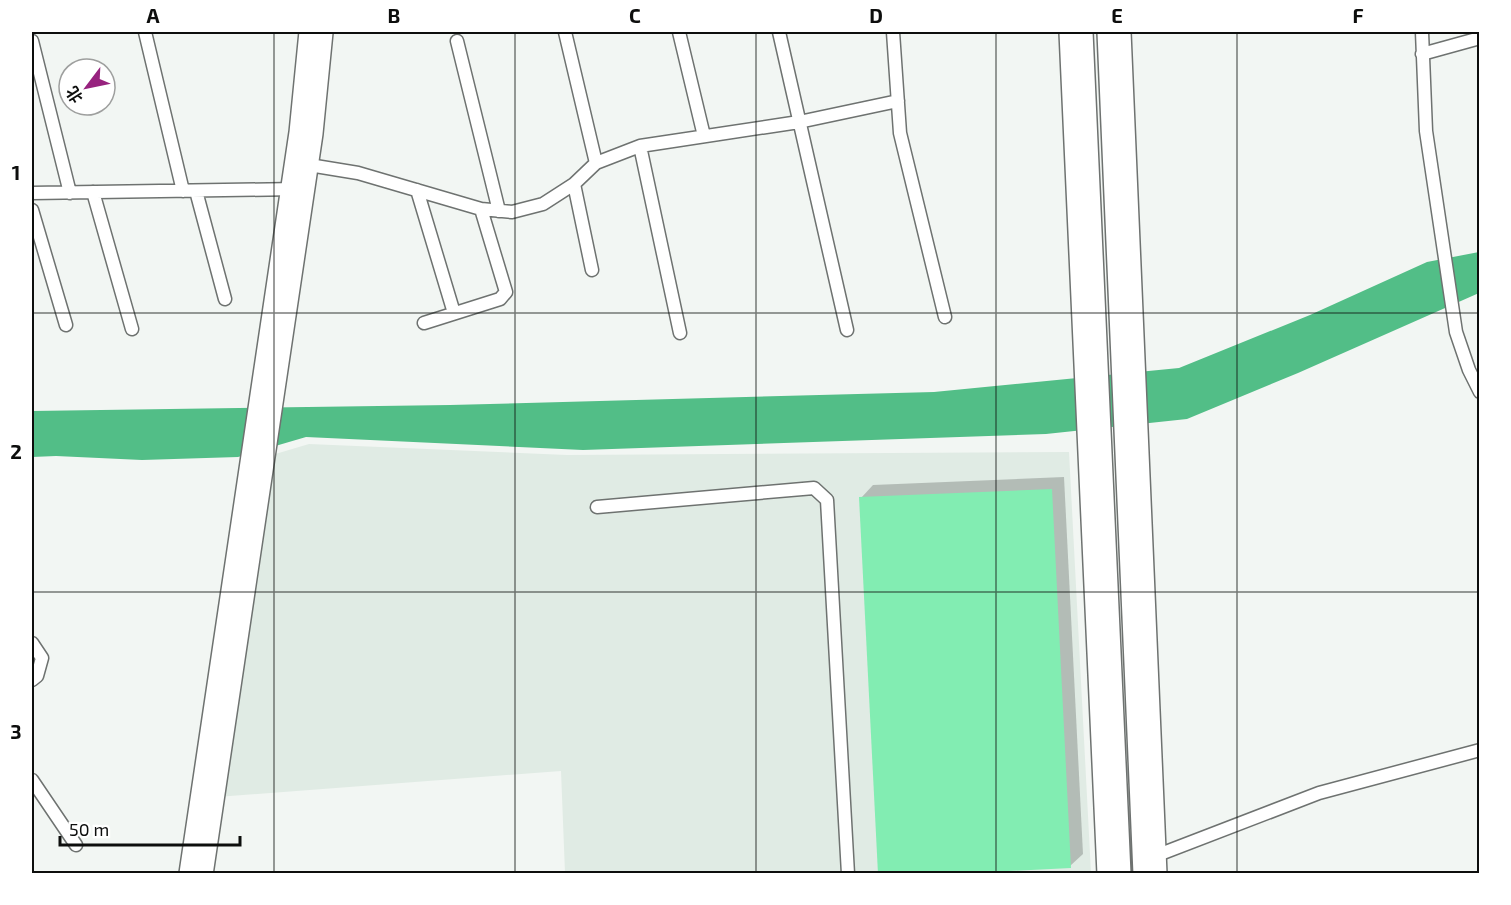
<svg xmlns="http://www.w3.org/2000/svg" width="1511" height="905" font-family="'Exo 2','Noto Sans SC',sans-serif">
<rect width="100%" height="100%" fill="#f2f6f3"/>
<path fill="#e0ebe4" d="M309,444L567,455L1069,452L1091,873H565L561,771L217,797L272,455Z"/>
<path fill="#52be87" d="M1479,252V293L1298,373L1187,419L1046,434L583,450L306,437L238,457L142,460L56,456L32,457V411L450,405L934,392L1179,368L1310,315L1427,262Z"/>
<path fill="#0003" d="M1064,477L1083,854L1070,866L861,498L873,485Z"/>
<path fill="#82edb2" d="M1052,489L1071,868L949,874H878L859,497Z"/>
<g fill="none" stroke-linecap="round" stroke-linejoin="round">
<defs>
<path id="lane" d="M145,32L183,191
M565,32L596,163
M679,32L704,136
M779,32L847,330
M893,32L900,133L945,317
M1422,32L1426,131L1456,332L1469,370L1480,392
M32,41L70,193
M457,41L499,211
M1422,54L1480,38
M640,146L680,333
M303,164L358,173L481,209L512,212L543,204L574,184L596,163L640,146L799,122L898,101
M574,184L592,270
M417,190L454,313
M196,191L225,299
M93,192L132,329
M32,193L297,189
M32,210L66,325
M424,323L500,299L506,292L481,209
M597,507L814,488L827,500L848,874
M32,643L42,658L37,676L32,680
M32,780L76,845
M1150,858L1319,793L1480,750"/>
<path id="secondary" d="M1076,32L1114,874
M1114,32L1150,874
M196,874L306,133L316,32"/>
</defs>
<use href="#lane" stroke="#6e7270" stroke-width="15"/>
<use href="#secondary" stroke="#6e7270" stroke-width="36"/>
<use href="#lane" stroke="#fff" stroke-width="12"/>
<use href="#secondary" stroke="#fff" stroke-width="33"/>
</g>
<path fill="none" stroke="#0d0e0d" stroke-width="1.5" stroke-opacity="0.55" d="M274,32V874M515,32V874M756,32V874M996,32V874M1237,32V874M32,313H1480M32,592H1480"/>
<rect width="1511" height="905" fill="none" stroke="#ffffff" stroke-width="66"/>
<g transform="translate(87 87) rotate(238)"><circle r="28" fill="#ffffff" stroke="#9e9f9e" stroke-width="1.5"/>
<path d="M0-4.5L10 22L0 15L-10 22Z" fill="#97227e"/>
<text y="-9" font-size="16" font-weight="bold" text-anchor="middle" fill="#0d0e0d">北</text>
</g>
<path d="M60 836v9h180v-9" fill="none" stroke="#0d0e0d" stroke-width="3"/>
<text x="69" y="836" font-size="18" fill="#0d0e0d" stroke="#ffffff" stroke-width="4.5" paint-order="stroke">50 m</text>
<rect x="33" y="33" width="1445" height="839" fill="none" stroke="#0d0e0d" stroke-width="2"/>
<g font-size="20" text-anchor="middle" font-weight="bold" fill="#0d0e0d">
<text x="153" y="23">A</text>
<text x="394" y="23">B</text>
<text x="635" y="23">C</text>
<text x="876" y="23">D</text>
<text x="1117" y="23">E</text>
<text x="1358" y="23">F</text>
<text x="16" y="180">1</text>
<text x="16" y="459">2</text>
<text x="16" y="739">3</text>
</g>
</svg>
